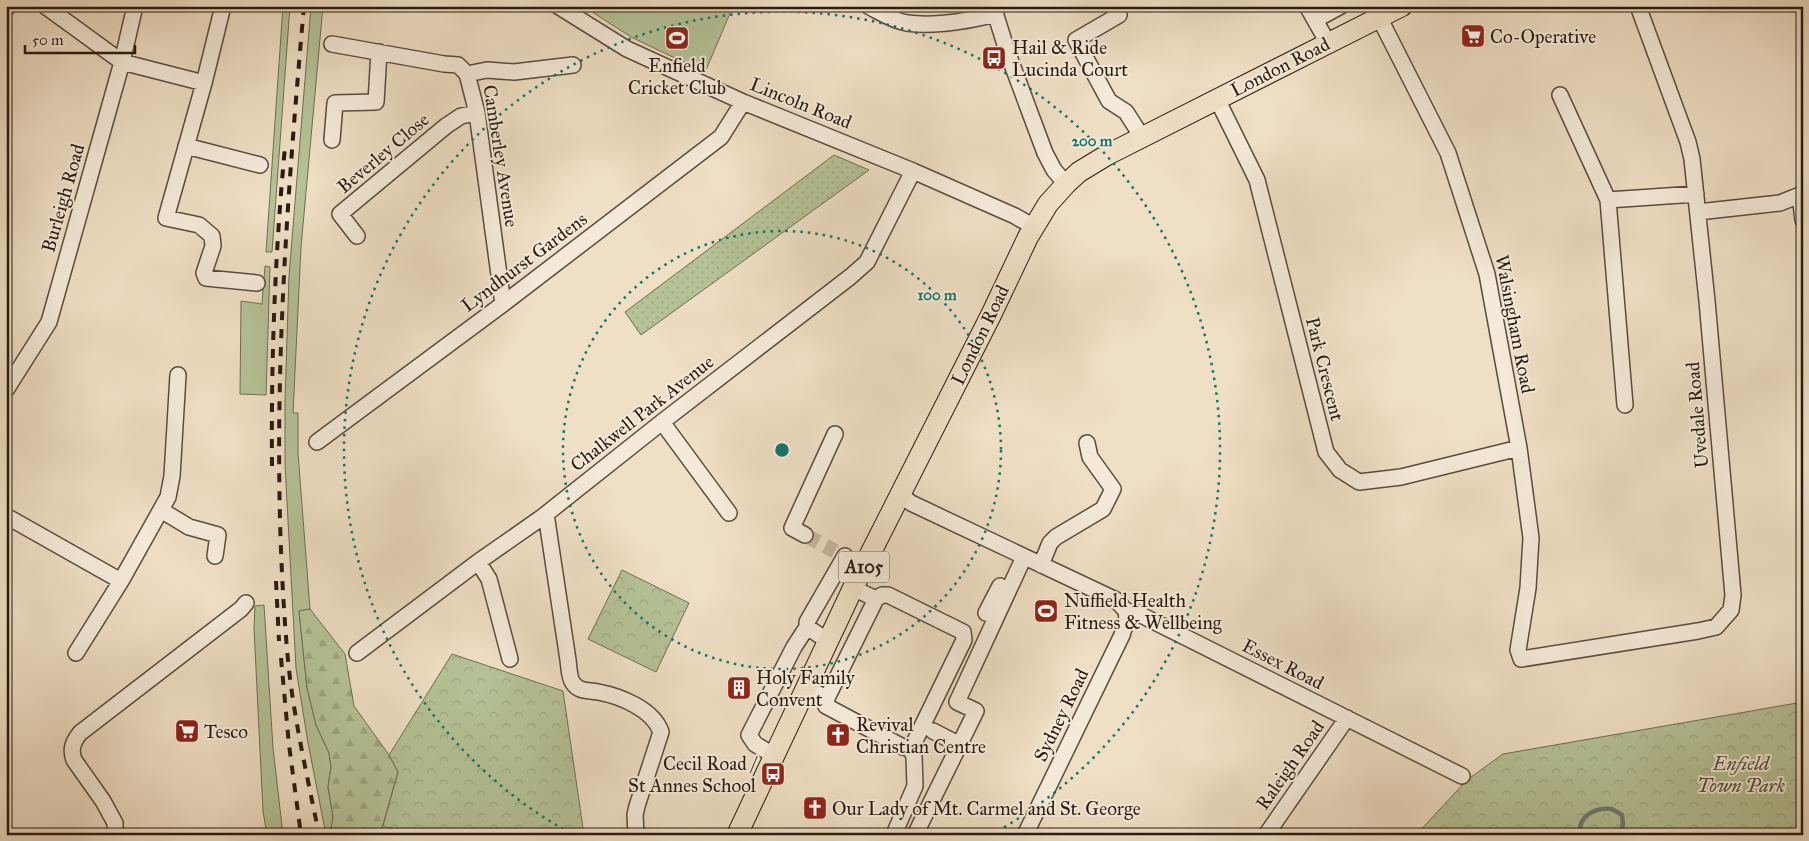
<svg xmlns="http://www.w3.org/2000/svg" width="1809" height="841" font-family="'IM FELL Great Primer',serif">
<defs>
<pattern id="forest-firs" width="22" height="20" patternUnits="userSpaceOnUse" patternTransform="scale(1.25)"><rect width="22" height="20" fill="#b5c297"/><path d="M5 1l3.5 6h-7zM16 11l3.5 6h-7z" fill="#9ca681"/></pattern>
<pattern id="park-crowns" width="20" height="18" patternUnits="userSpaceOnUse" patternTransform="scale(1.25)"><rect width="20" height="18" fill="#b5c297"/><path d="M2 6a3 3 0 1 1 6 0M12 15a3 3 0 1 1 6 0" fill="none" stroke="#9ca681"/></pattern>
<pattern id="garden-dots" width="8" height="8" patternUnits="userSpaceOnUse" patternTransform="scale(1.25)"><rect width="8" height="8" fill="#b5c297"/><path d="M2 2h.1M6 6h.1" fill="none" stroke="#9ca681" stroke-width="1.8" stroke-linecap="round"/></pattern>
</defs>
<rect width="100%" height="100%" fill="#efdfc5"/>
<filter id="stains"><feTurbulence type="fractalNoise" baseFrequency=".004" numOctaves="4"/><feColorMatrix values="0 0 0 0 .2 0 0 0 0 .09 0 0 0 0 .02 0 0 0 .5 -.17"/></filter>
<radialGradient id="worn" r=".72"><stop offset=".6" stop-color="#630" stop-opacity="0"/><stop offset="1" stop-color="#630" stop-opacity=".3"/></radialGradient>
<path fill="#b5c297" stroke="#6e6e54" d="M283,6H290L272,252H266Z
M311,6H323L301,247L293,413H298V453L310,609L299,611L307,688L316,725L329,753L331,767L328,787L333,816L330,835H326L308,743L296,668L285,465V401L289,276Z
M583,6H733L706,70L679,60L631,37Z
M265,266L270,267L266,395L240,394L241,301L262,304Z
M264,605L273,748L283,835H267L263,811L254,628L255,606Z"/>
<path fill="url(#forest-firs)" stroke="#6e6e54" d="M310,609L345,654L354,706L389,755L398,772L380,835H330L333,816L328,787L331,767L329,753L316,725L307,688L299,611Z"/>
<path fill="url(#park-crowns)" stroke="#6e6e54" d="M622,570L689,603L656,672L588,639Z
M452,654L563,691L584,835H410L383,826L398,772L389,755Z
M1803,702V835H1416L1467,780L1503,754Z"/>
<path fill="url(#garden-dots)" stroke="#6e6e54" d="M834,155L869,170L641,335L625,312Z"/>
<g fill="none" stroke-linecap="round" stroke-linejoin="round">
<path stroke="#6c7c74" stroke-width="4.5" d="M1581,835C1576,817 1595,807 1611,809C1615,810 1618,813 1622,815L1623,824L1620,835"/>
<path stroke="#c7b8a1" stroke-width="15" stroke-dasharray="15 8" stroke-linecap="butt" d="M805,535L835,551"/>
<defs>
<path id="minor" d="M45,6L122,62L204,83
M223,6L204,83L166,218L199,225L212,236L213,246L204,273L206,278L257,283
M558,6L627,49L743,102L913,171L1015,216L1034,227
M868,6C880,12 893,21 907,23C936,27 968,21 996,14
M993,6L1007,51L1045,153L1054,170L1066,184
M1307,6L1328,43
M6,9L8,6
M1119,15L1076,40L1109,101L1126,112L1142,137
M1379,17L1448,153L1487,274L1519,448L1531,538L1528,588L1518,650L1521,659L1698,631L1716,627L1731,610L1733,595L1707,301L1692,159L1688,142L1638,6
M1315,20L1341,6
M332,44L444,64L458,65L467,74L477,113L503,304
M467,74L487,70L514,72L573,65
M1560,95L1608,200
M1217,99L1257,180L1326,452L1340,470L1359,482L1401,477L1519,448
M332,140L335,103L376,102L379,52
M186,146L260,165
M1698,212L1780,203L1800,195L1803,220
M357,236L340,214L446,126L461,116L477,113
M6,390L49,322L122,62L135,6
M1625,405L1608,200L1696,194
M662,422L729,513
M317,442L503,304L721,137L743,102
M901,495L911,503L1116,600L1126,611L1137,613L1462,776
M161,510L189,527L218,535L215,556
M546,514L568,660C569,667 569,678 573,683C579,692 588,690 598,692C620,696 653,709 661,732L637,806L635,815L636,835
M6,516L121,581
M805,535L792,528L835,434
M478,562L489,579L510,659
M1041,565L1050,543L1056,537L1103,509L1113,489L1090,457L1087,443
M986,613L1000,586
M828,641L807,627V622L845,556
M76,653L121,581L168,497L172,476L178,375
M357,653L478,562L541,518L662,422L850,277L867,262L913,171
M806,688L827,698L826,706L903,747L911,749L964,640L963,632L888,595H882L876,599L853,588
M827,698L876,599
M933,731L960,745
M773,755L755,744L749,735L794,647L807,627
M895,832L915,786L914,757L911,749
M115,835V823L103,801L74,760C70,749 73,742 80,733L241,609L246,603
M915,835L976,711L957,702L1024,557
M1025,835L1122,635L1127,619L1126,611
M1266,835L1347,718"/>
<path id="major" d="M737,835L853,588L991,315L1028,237L1048,204L1066,184L1079,172L1107,155L1402,6"/>
</defs>
<use href="#minor" stroke="#5a4c3f" stroke-width="18"/>
<use href="#major" stroke="#281b12" stroke-width="22"/>
<use href="#minor" stroke="#f5ead9" stroke-width="15"/>
<use href="#major" stroke="#efdfc5" stroke-width="20"/>
<path stroke="#281b12" stroke-width="4" stroke-dasharray="9 9" stroke-linecap="butt" d="M304,6C285,220 269,435 287,649C292,712 307,774 319,835
M272,466C271,360 275,253 285,147
M276,581L279,641
M281,658L289,745L301,835"/>
</g>
<g fill="none" stroke="#0f766e" stroke-width="2.5" stroke-dasharray="2.5 5">
<circle cx="782" cy="450" r="219"/>
<path d="M570 833A438 438 0 1 1 994 833"/>
</g>
<defs>
<symbol id="supermarket-square" viewBox="-11 -11 22 22"><rect x="-9" y="-9" width="18" height="18" rx="4" fill="#8f2418" stroke="#f5ead9"/><path d="M-6-5.5h2.5l.6 2H6L4.5 2H-2.5L-4.4-4H-6ZM-1.5 3.2a1.3 1.3 0 1 0 .1 0ZM3 3.2a1.3 1.3 0 1 0 .1 0Z" fill="#fff"/></symbol>
<symbol id="stadium-square" viewBox="-11 -11 22 22"><rect x="-9" y="-9" width="18" height="18" rx="4" fill="#8f2418" stroke="#f5ead9"/><path d="M0-5a6.5 5 0 1 0 0 10a6.5 5 0 1 0 0-10ZM-3.5-1.8h7v3.6h-7Z" fill="#fff"/></symbol>
<symbol id="bus-square" viewBox="-11 -11 22 22"><rect x="-9" y="-9" width="18" height="18" rx="4" fill="#8f2418" stroke="#f5ead9"/><path d="M-5-6H5V4H4V6H2V4H-2V6H-4V4H-5ZM-3.5-4V0h7V-4ZM-3.5 1.2v1.5H-2V1.2ZM2 1.2v1.5H3.5V1.2Z" fill="#fff"/></symbol>
<symbol id="building-square" viewBox="-11 -11 22 22"><rect x="-9" y="-9" width="18" height="18" rx="4" fill="#8f2418" stroke="#f5ead9"/><path d="M-4-6H4V6H1V3H-1V6H-4ZM-2.5-4.3h1.7v1.8h-1.7ZM.8-4.3h1.7v1.8H.8ZM-2.5-1h1.7V.8h-1.7ZM.8-1h1.7V.8H.8Z" fill="#fff"/></symbol>
<symbol id="church-square" viewBox="-11 -11 22 22"><rect x="-9" y="-9" width="18" height="18" rx="4" fill="#8f2418" stroke="#f5ead9"/><path d="M-1.2-6h2.4v3.5h3.3v2.4h-3.3V6h-2.4V-.1h-3.3v-2.4h3.3Z" fill="#fff"/></symbol>
</defs>
<g fill-rule="evenodd">
<use href="#supermarket-square" x="1459" y="22" width="28" height="28"/>
<use href="#stadium-square" x="663" y="24" width="28" height="28"/>
<use href="#bus-square" x="980" y="44" width="28" height="28"/>
<use href="#stadium-square" x="1032" y="597" width="28" height="28"/>
<use href="#building-square" x="725" y="674" width="28" height="28"/>
<use href="#supermarket-square" x="173" y="717" width="28" height="28"/>
<use href="#church-square" x="824" y="721" width="28" height="28"/>
<use href="#bus-square" x="759" y="760" width="28" height="28"/>
<use href="#church-square" x="801" y="794" width="28" height="28"/>
</g>
<g text-anchor="middle" dominant-baseline="central" stroke-width="4" stroke-linejoin="round" paint-order="stroke">
<rect fill="#f5ead9" stroke="#66594e" stroke-width="1" x="839" y="551.5" width="50" height="31" rx="4"/>
<g font-size="18" font-weight="bold" fill="#281b12">
<text x="864" y="567">A105</text>
</g>
<g font-size="19" fill="#281b12" stroke="#f5ead9" text-anchor="start">
<text x="1490" y="36">Co-Operative</text>
<text x="1012" y="47">Hail &amp; Ride<tspan x="1012" dy="22">Lucinda Court</tspan></text>
<text x="677" y="65" text-anchor="middle">Enfield<tspan x="677" dy="22">Cricket Club</tspan></text>
<text x="1064" y="600">Nuffield Health<tspan x="1064" dy="22">Fitness &amp; Wellbeing</tspan></text>
<text x="756" y="677">Holy Family<tspan x="756" dy="22">Convent</tspan></text>
<text x="856" y="724">Revival<tspan x="856" dy="22">Christian Centre</tspan></text>
<text x="204" y="731">Tesco</text>
<text x="756" y="763" text-anchor="end">Cecil Road /<tspan x="756" dy="22">St Annes School</tspan></text>
<text x="832" y="808">Our Lady of Mt. Carmel and St. George</text>
</g>
<g font-size="19" fill="#281b12" stroke="#f5ead9">
<text transform="translate(1280 67) rotate(-27)">London Road</text>
<text transform="translate(801 103) rotate(22)">Lincoln Road</text>
<text transform="translate(383 153) rotate(-40)">Beverley Close</text>
<text transform="translate(501 156) rotate(81)">Camberley Avenue</text>
<text transform="translate(63 198) rotate(-74)">Burleigh Road</text>
<text transform="translate(524 262) rotate(-37)">Lyndhurst Gardens</text>
<text transform="translate(1515 324) rotate(79)">Walsingham Road</text>
<text transform="translate(980 335) rotate(-64)">London Road</text>
<text transform="translate(1325 369) rotate(76)">Park Crescent</text>
<text transform="translate(642 413) rotate(-38)">Chalkwell Park Avenue</text>
<text transform="translate(1697 415) rotate(-95)">Uvedale Road</text>
<text transform="translate(1283 664) rotate(27)">Essex Road</text>
<text transform="translate(1061 715) rotate(-64)">Sydney Road</text>
<text transform="translate(1290 765) rotate(-55)">Raleigh Road</text>
</g>
<g font-size="19" font-style="italic" fill="#524d3a" stroke="#f5ead9">
<text x="1741" y="763">Enfield<tspan x="1741" dy="22">Town Park</tspan></text>
</g>
</g>
<circle cx="782" cy="450" r="8" fill="#0f766e" stroke="#f5ead9" stroke-width="2.5"/>
<g font-size="15" text-anchor="middle" font-weight="bold" fill="#0f766e" stroke="#f5ead9" stroke-width="4" stroke-linejoin="round" paint-order="stroke">
<text x="1092" y="146">200 m</text>
<text x="937" y="300">100 m</text>
</g>
<rect width="1809" height="841" fill="none" stroke="#efdfc5" stroke-width="25"/>
<rect x="8" y="8" width="1794" height="826" fill="none" stroke="#281b12" stroke-width="2.5"/>
<rect x="12" y="12" width="1784" height="816" fill="none" stroke="#281b12"/>
<path d="M25 45v8h110v-8" fill="none" stroke="#281b12" stroke-width="2.5"/>
<text x="32" y="45" font-size="15" fill="#281b12" stroke="#f5ead9" stroke-width="4" paint-order="stroke">50 m</text>
<rect width="100%" height="100%" filter="url(#stains)"/>
<rect width="100%" height="100%" fill="url(#worn)"/>
</svg>
